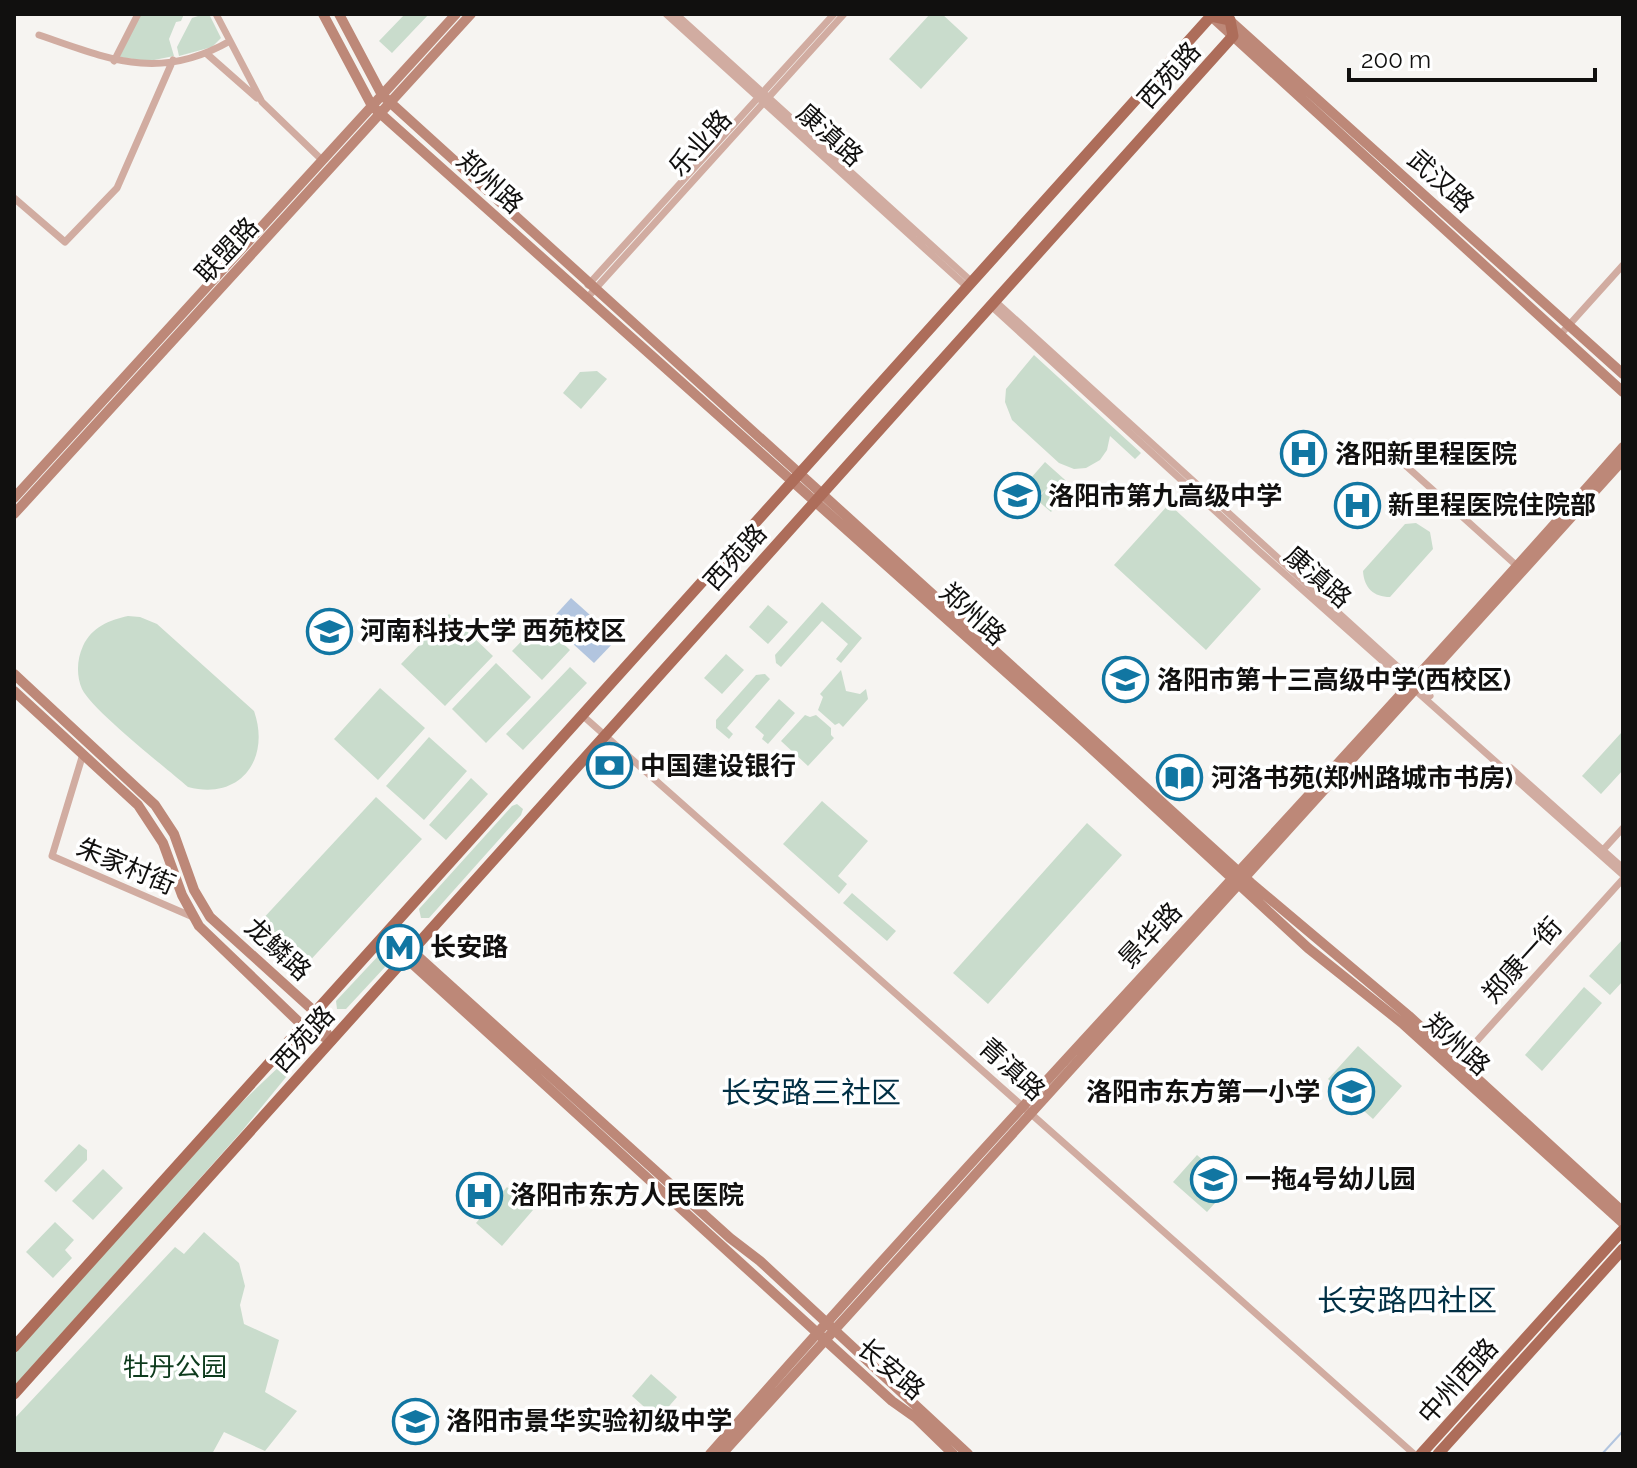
<svg xmlns="http://www.w3.org/2000/svg" width="1637" height="1468" font-family="Raleway,'Noto Sans SC',sans-serif">
<rect width="100%" height="100%" fill="#f6f4f1"/>
<path fill="#c9dccc" d="M140,14H184L181,21L176,22L169,39L174,56L149,61L118,57Z
M204,14H209L221,38L212,47L179,56L177,47L192,18Z
M405,14H429L392,53L379,41Z
M930,14H942L968,38L921,89L889,59Z
M1034,355L1141,453L1135,459L1110,436L1107,450L1100,460L1086,468L1074,469L1059,463L1012,420L1005,402L1006,389Z
M597,371L607,379L581,409L563,393L580,372Z
M1045,462L1073,487L1051,512L1037,500L1047,488L1036,499L1023,487Z
M1169,504L1261,589L1206,650L1114,565Z
M1416,523L1430,532L1433,549L1390,597C1374,597 1364,588 1363,571L1405,524Z
M822,602L862,638L841,663L836,659L848,644L822,621L781,667L776,663L775,655Z
M768,605L788,622L768,644L749,627Z
M449,614L493,656L445,706L401,664Z
M128,616L140,617L157,624L254,711C271,759 240,801 188,787C165,767 93,711 82,689C76,675 77,659 83,646C92,627 109,620 128,616Z
M540,622L570,650L542,680L512,651Z
M726,654L744,670L722,694L704,678Z
M496,663L531,697L486,743L452,709Z
M570,667L587,683L523,750L506,734Z
M841,670L846,691L860,694L866,689L868,699L843,727L839,723L835,725L818,710L823,697L820,694Z
M765,674L770,679L727,728L733,734L729,739L716,728V720L756,675Z
M380,688L425,728L378,780L334,739Z
M779,699L795,713L768,744L762,739L764,735L755,727Z
M805,715L810,717L816,715L831,728V735L834,738L808,766L781,741Z
M1621,733L1623,735V770L1601,794L1582,776Z
M429,737L467,771L424,820L386,786Z
M471,778L488,794L446,840L429,825Z
M376,797L422,839L305,966L259,923Z
M822,801L868,841L838,876L847,884L839,894L783,844Z
M517,804L523,809L521,815L429,918H421L419,909L512,806Z
M1087,823L1122,855L988,1004L953,973Z
M852,893L896,931L887,941L843,903Z
M1623,939V981L1610,995L1589,976Z
M380,954L386,957L385,967L346,1009H337L336,1001Z
M1584,987L1602,1003L1542,1071L1525,1055Z
M1358,1046L1402,1086L1373,1119L1328,1079Z
M286,1060L293,1064L291,1071L242,1131L14,1387V1352L242,1102Z
M79,1144L87,1150V1160L56,1192L44,1181Z
M1197,1155L1231,1185L1207,1212L1173,1182Z
M103,1169L123,1188L93,1220L72,1201Z
M507,1187L533,1210L502,1246L476,1223Z
M55,1222L74,1240L65,1250L72,1258L53,1278L26,1252Z
M204,1232L239,1263L245,1286L240,1305L244,1324L279,1340L265,1392L297,1411L265,1451L224,1432L212,1454H14V1419L175,1247L184,1254Z
M651,1374L677,1397L664,1412L651,1413L632,1396Z"/>
<path fill="#b2c5df" d="M571,598L617,639L594,663L549,622Z"/>
<g fill="none" stroke-linecap="round" stroke-linejoin="round">
<path stroke="#b2c5df" stroke-width="2" d="M1602,1454L1623,1431"/>
<path stroke="#d1aca1" stroke-width="7" d="M216,14L262,102L322,160
M666,14L966,286
M676,14L971,281
M39,35C109,59 159,82 230,41
M207,54L257,98
M114,61L138,14
M14,198L65,242L117,188L173,60
M588,285L834,14
M587,298L844,14
M995,301L1430,696
M990,305L1260,552L1623,875
M1560,335L1623,265
M1384,446L1517,566
M582,715L1414,1454
M83,754L52,856L193,917
M1511,768L1623,868
M1603,850L1623,828
M1456,1064L1623,879"/>
<path stroke="#bd8878" stroke-width="10" d="M323,14L372,106L1081,739L1308,948L1402,1023L1623,1223
M339,14L382,95L1251,883L1409,1016L1623,1212
M1211,16L1623,392
M1227,18L1623,374
M14,498L456,14
M14,514L471,14
M14,674L155,805L174,834L194,890L210,917L315,1012L331,1041
M14,691L138,805L163,843L182,895L199,926L303,1026L328,1039
M387,934L412,951L730,1238L760,1261L968,1454
M393,942L406,958L892,1401L916,1418L953,1454
M710,1454C1009,1114 1323,787 1623,447
M722,1454L1623,460"/>
<path stroke="#ad6d5a" stroke-width="11" d="M14,1347L1211,16L1230,20L1233,36L14,1394
M1421,1454L1623,1230
M1438,1454L1623,1249"/>
</g>
<defs>
<symbol id="hospital-ring" viewBox="-11 -11 22 22"><circle r="9.5" fill="#fff" stroke="#1176a2" stroke-width="1.5"/><path d="M-5-5h3v3.5h4V-5h3V5h-3V1.5h-4V5h-3Z" fill="#1176a2"/></symbol>
<symbol id="school-ring" viewBox="-11 -11 22 22"><circle r="9.5" fill="#fff" stroke="#1176a2" stroke-width="1.5"/><path d="M0-5L7-2L0 1L-7-2ZM-4 1L0 2.5L4 1V4Q0 6-4 4Z" fill="#1176a2"/></symbol>
<symbol id="university-ring" viewBox="-11 -11 22 22"><circle r="9.5" fill="#fff" stroke="#1176a2" stroke-width="1.5"/><path d="M0-5L7-2L0 1L-7-2ZM-4 1L0 2.5L4 1V4Q0 6-4 4Z" fill="#1176a2"/></symbol>
<symbol id="bank-ring" viewBox="-11 -11 22 22"><circle r="9.5" fill="#fff" stroke="#1176a2" stroke-width="1.5"/><path d="M-6-4H6V4H-6ZM0-2.3a2.3 2.3 0 1 0 0 4.6a2.3 2.3 0 1 0 0-4.6Z" fill="#1176a2"/></symbol>
<symbol id="library-ring" viewBox="-11 -11 22 22"><circle r="9.5" fill="#fff" stroke="#1176a2" stroke-width="1.5"/><path d="M-6-4Q-3-5.5-.7-3.5V5Q-3 3-6 4ZM6-4Q3-5.5 .7-3.5V5Q3 3 6 4Z" fill="#1176a2"/></symbol>
<symbol id="metro-ring" viewBox="-11 -11 22 22"><circle r="9.5" fill="#fff" stroke="#1176a2" stroke-width="1.5"/><path d="M-5.5 5V-5H-3L0 0L3-5H5.5V5H3V-.5L0 4L-3-.5V5Z" fill="#1176a2"/></symbol>
</defs>
<g fill-rule="evenodd">
<use href="#hospital-ring" x="1278" y="428" width="51" height="51"/>
<use href="#school-ring" x="992" y="470" width="51" height="51"/>
<use href="#hospital-ring" x="1332" y="480" width="51" height="51"/>
<use href="#university-ring" x="304" y="606" width="51" height="51"/>
<use href="#school-ring" x="1100" y="654" width="51" height="51"/>
<use href="#bank-ring" x="584" y="740" width="51" height="51"/>
<use href="#library-ring" x="1154" y="752" width="51" height="51"/>
<use href="#metro-ring" x="374" y="922" width="51" height="51"/>
<use href="#school-ring" x="1326" y="1066" width="51" height="51"/>
<use href="#school-ring" x="1188" y="1154" width="51" height="51"/>
<use href="#hospital-ring" x="454" y="1170" width="51" height="51"/>
<use href="#school-ring" x="390" y="1396" width="51" height="51"/>
</g>
<g text-anchor="middle" dominant-baseline="central" stroke-width="7" stroke-linejoin="round" paint-order="stroke">
<g font-size="26" fill="#11100f" stroke="#fff">
<text transform="translate(1169 75) rotate(-48)">西苑路</text>
<text transform="translate(830 135) rotate(42)">康滇路</text>
<text transform="translate(700 143) rotate(-48)">乐业路</text>
<text transform="translate(1441 181) rotate(42)">武汉路</text>
<text transform="translate(490 182) rotate(42)">郑州路</text>
<text transform="translate(227 250) rotate(-47)">联盟路</text>
<text transform="translate(735 557) rotate(-48)">西苑路</text>
<text transform="translate(1318 577) rotate(41)">康滇路</text>
<text transform="translate(973 614) rotate(42)">郑州路</text>
<text transform="translate(126 866) rotate(23)">朱家村街</text>
<text transform="translate(1150 935) rotate(-47)">景华路</text>
<text transform="translate(278 949) rotate(42)">龙鳞路</text>
<text transform="translate(1522 960) rotate(-48)">郑康一街</text>
<text transform="translate(303 1039) rotate(-48)">西苑路</text>
<text transform="translate(1457 1044) rotate(42)">郑州路</text>
<text transform="translate(1012 1069) rotate(42)">青滇路</text>
<text transform="translate(891 1369) rotate(40)">长安路</text>
<text transform="translate(1458 1381) rotate(-48)">中州西路</text>
</g>
<g font-size="26" font-weight="bold" fill="#11100f" stroke="#fff" text-anchor="start">
<text x="1335" y="454">洛阳新里程医院</text>
<text x="1048" y="496">洛阳市第九高级中学</text>
<text x="1388" y="505">新里程医院住院部</text>
<text x="360" y="631">河南科技大学 西苑校区</text>
<text x="1157" y="680">洛阳市第十三高级中学(西校区)</text>
<text x="640" y="766">中国建设银行</text>
<text x="1211" y="778">河洛书苑(郑州路城市书房)</text>
<text x="430" y="947">长安路</text>
<text x="1320" y="1092" text-anchor="end">洛阳市东方第一小学</text>
<text x="1245" y="1179">一拖4号幼儿园</text>
<text x="510" y="1195">洛阳市东方人民医院</text>
<text x="446" y="1421">洛阳市景华实验初级中学</text>
</g>
<g font-size="26" fill="#0e3b1d" stroke="#fff">
<text x="175" y="1367">牡丹公园</text>
</g>
<g font-size="30" fill="#012f44" stroke="#fff">
<text x="811" y="1092">长安路三社区</text>
<text x="1407" y="1300">长安路四社区</text>
</g>
</g>
<rect width="1637" height="1468" fill="none" stroke="#11100f" stroke-width="32"/>
<path d="M1349 68v12h246v-12" fill="none" stroke="#11100f" stroke-width="4"/>
<text x="1361" y="68" font-size="24" fill="#11100f" stroke="#ffffff" stroke-width="6" paint-order="stroke">200 m</text>
</svg>
